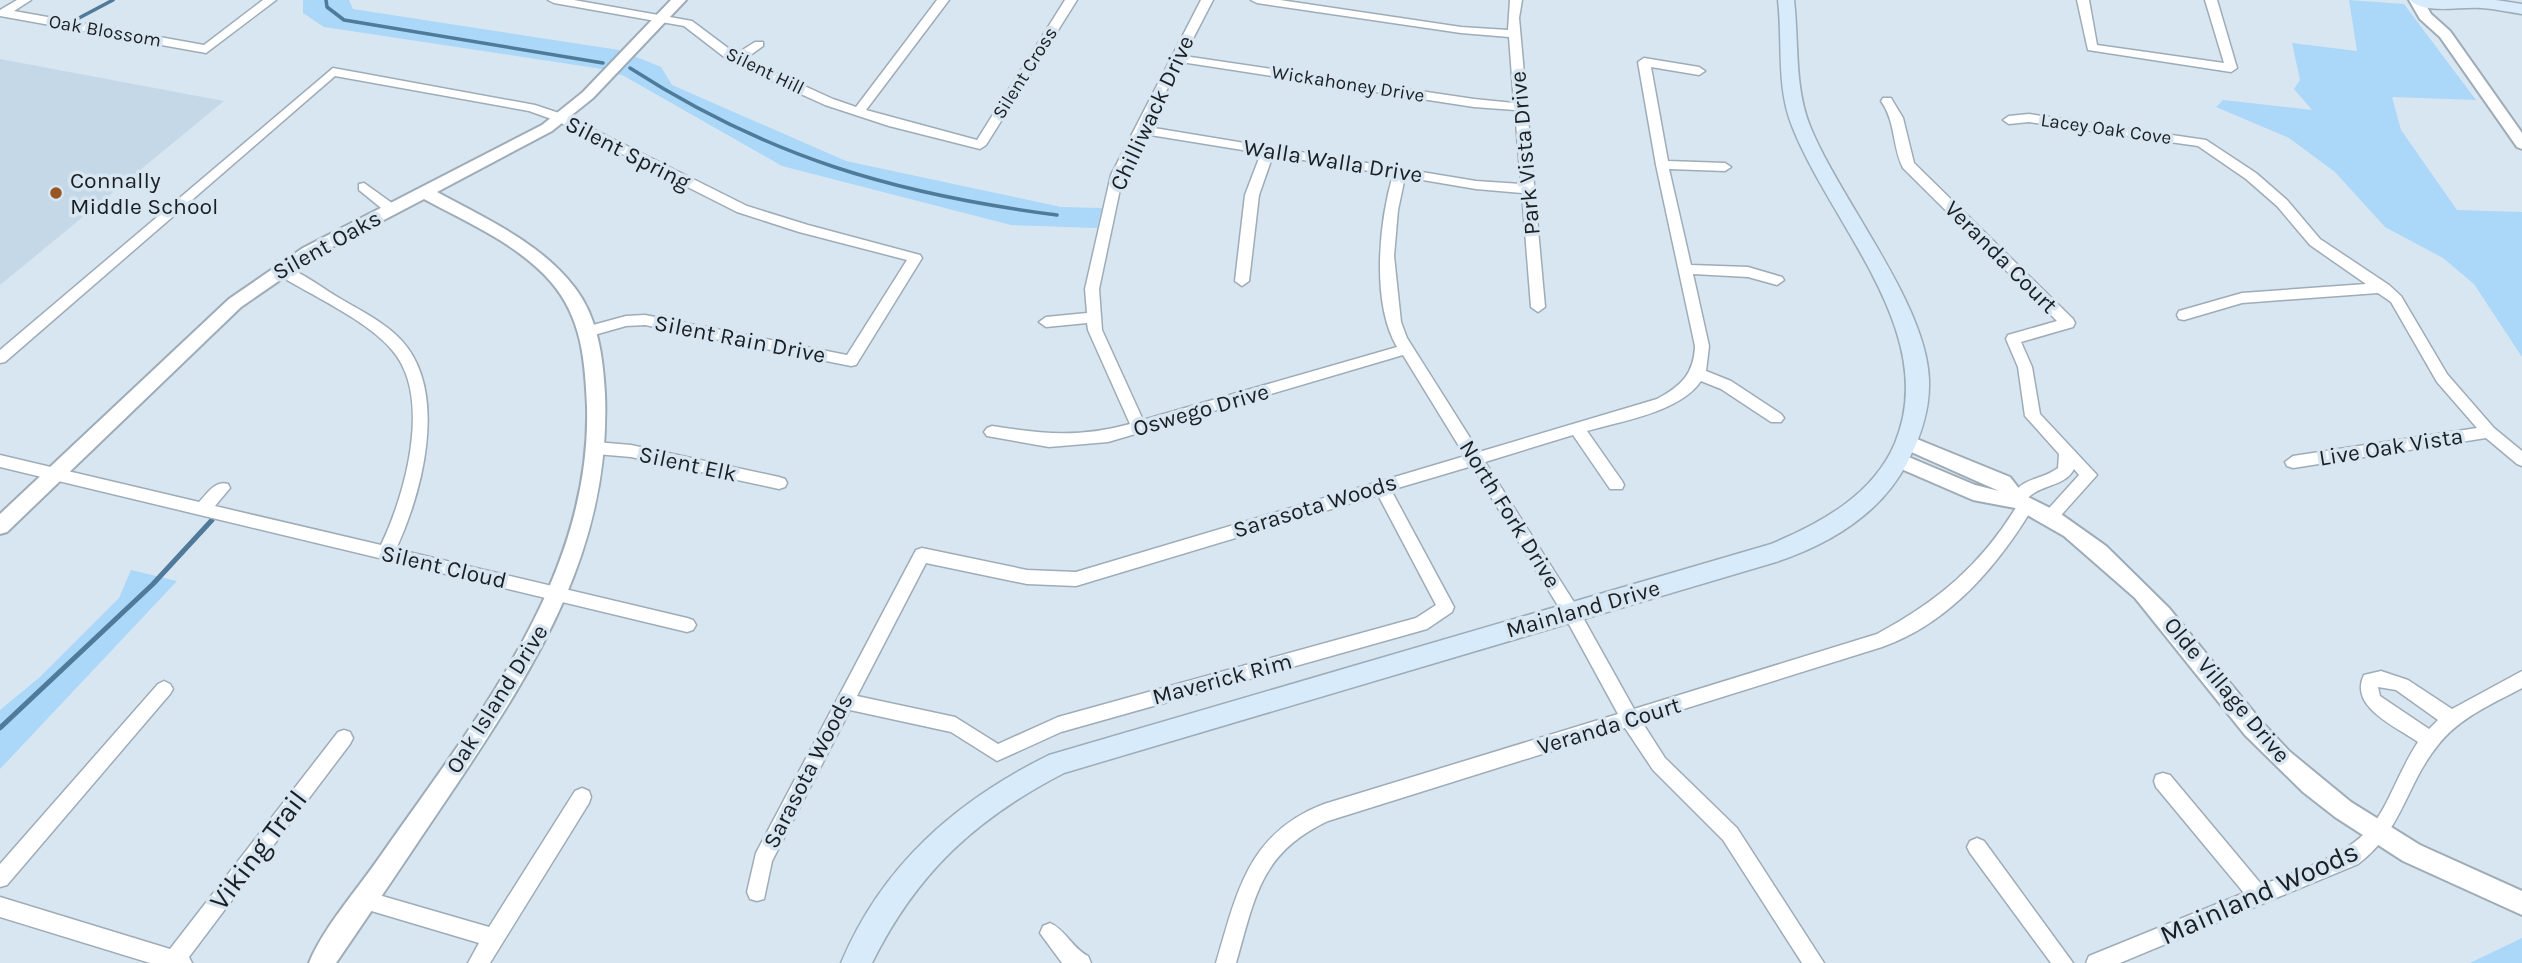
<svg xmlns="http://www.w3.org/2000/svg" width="2522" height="963" font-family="Karla,sans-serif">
<rect width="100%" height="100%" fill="#d8e6f2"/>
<path fill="#c4d8e8" d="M0,59L224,101L0,285Z"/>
<path fill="#abd7f8" d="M303,0H349L353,9L619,50L661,67L672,85L846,161L1061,207L1102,208L1097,228L1011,225L782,166L624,76L602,69L324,27L303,13Z
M2349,0L2404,4L2476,100L2392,97L2401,130L2457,210L2522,212V357L2474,284L2443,258L2385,227L2335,172L2289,138L2216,107L2223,100L2312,110L2294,89L2300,80L2292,43L2357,51Z
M131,570L177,581L0,769V710L40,677L119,598Z
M2522,938V963H2470Z"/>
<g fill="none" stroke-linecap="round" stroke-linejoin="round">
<path stroke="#507a99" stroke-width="3.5" d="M326,0L327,7L344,20L603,63
M79,18L113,0
M630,68C768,157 895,194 1057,215"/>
<path stroke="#507a99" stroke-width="5" d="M0,728L153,584L212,520"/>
<defs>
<path id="minor" d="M17,0H31L14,11L204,45L263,0H276L206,53L0,16V10Z
M548,0H574L692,21L736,54L755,42H763V46L745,59L833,99L856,107L937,0H949L866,110L977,140L1065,0H1077L986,145L980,149L889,126L825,105L732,63L684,26L554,3Z
M1201,0H1213L1184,56L1474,99L1514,103L1509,37L1461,33L1257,3L1251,0H1280L1461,27L1508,30L1510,0H1522L1519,18L1545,307L1538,312L1531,307L1522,193L1476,189L1405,177L1398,210L1394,256L1401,322L1407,338L1479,452L1657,399C1681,386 1694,374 1695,346L1656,165L1638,62L1644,58L1699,67L1705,71L1699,75L1651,67L1668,161L1725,163L1731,167L1725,171L1669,169L1691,265L1748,267L1782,277L1784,280L1777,285L1748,277L1693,274L1709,346L1706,371L1731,381L1781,414L1784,418L1781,422H1771L1721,389L1701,381C1680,412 1622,421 1587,431L1622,481L1624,485L1622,489H1610L1573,435L1485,462L1577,607L1634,709L1877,634C1938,601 1980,566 2017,506L2011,504L2009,500C2023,475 2039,482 2058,468L2059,454L2025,416L2018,367L2006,339L2008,335L2057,321L1903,168C1892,146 1896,122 1881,101L1883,98H1891L1903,118L1914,163L2073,319L2075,323L2073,327L2021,342L2032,367L2040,414L2097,475L2055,522H2043L2041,517L2079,475L2074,469C2065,487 2040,484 2027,499L2034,505L2032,509C1997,567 1948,624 1882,647L1642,722L1665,758L1737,828L1824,963H1802L1723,840L1653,770L1625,728L1328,821C1260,853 1255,897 1236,963H1216C1237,892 1248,833 1324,804L1618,714L1565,617L1472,466L1391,490L1454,607L1452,612L1427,629L1061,732L997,761L951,732L850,710L772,861L764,899L757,901L750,899L747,892L756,853L916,550L922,548L1027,570L1076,572L1465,456L1403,355L1108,442L1049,447L987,436L984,432L987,428L992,426C1042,434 1079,438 1130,424L1088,330L1087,323L1046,327L1039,322L1046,317L1087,313L1085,289L1111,175ZM1181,62L1474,107L1515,110L1521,184L1476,181L1148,127ZM1144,134L1261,153L1245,195L1235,281L1242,286L1249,281L1259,195L1273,155L1393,175C1379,222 1371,303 1397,347L1143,420L1102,330L1099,289L1123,175ZM1378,495L1436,605L1416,618L1058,717L998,744L955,717L857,696L926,563L1027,584L1076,586Z
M2077,0H2089L2097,45L2224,63L2205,0H2217L2237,68L2231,72L2088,50Z
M333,68L535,105L565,115L747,206L808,225L920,255L922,258L856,365L851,366L645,325L626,326L587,337L582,336L580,332L582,328L626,316L645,315L847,355L907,260L799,232L737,212L557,121L529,111L335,76L5,362L0,363V350Z
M2029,114L2206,140L2256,173L2287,200L2320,239L2389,285L2401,296L2447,374L2494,428L2522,451V466L2517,464L2486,438L2293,468L2287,466L2285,462L2293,456L2477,428L2437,382L2391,302L2378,293L2242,303L2184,320L2179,319L2177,315L2179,311L2242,293L2366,284L2310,245L2277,206L2246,179L2198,146L2029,122L2009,124L2003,120L2009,116Z
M364,183L396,206V212H386L359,190V184Z
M280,265C301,271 322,288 341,299C361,311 386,323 402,341C449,393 422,493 396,549L687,618L693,620L696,625L693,630L687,632L0,467V455L199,502C207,494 215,480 228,484L230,488L215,506L381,545C405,495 433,397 392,350C367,320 309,294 275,273L273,270L275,267Z
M596,442L631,445L779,477L785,479L787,483L785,487L779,489L631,457L596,454L588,448Z
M2381,671L2408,680L2452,709L2522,671V688C2492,704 2459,718 2438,745C2405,786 2403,830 2358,864L2120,963H2086L2089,956L2244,893L2156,787L2154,781L2156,775L2163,773L2170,775L2262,885C2308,866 2358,855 2383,809C2395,787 2404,763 2418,742C2397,727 2348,707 2364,675ZM2378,687L2396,690L2438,720L2429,729L2380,696Z
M164,681L170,684L173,689L170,694L7,885L0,887V864L158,684Z
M344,730L350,732L353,738L350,744L189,957L192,963H150L0,917V897L170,949L338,732Z
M582,788L589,791L591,797L589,803L490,963H468L479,943L358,907L355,900L358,893L365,891L489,927L575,791Z
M1977,838L1984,841L2073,963H2051L1970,853L1967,847L1970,841Z
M1050,923C1066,930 1072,948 1088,956L1091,963H1062L1040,933L1043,926Z"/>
<path id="tertiary" d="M671,0H686L593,98L552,131L437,192C486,219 540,242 575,288C598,318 603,357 605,394C611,548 537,664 455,787C415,846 376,905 336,963H309C323,928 357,890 379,858C473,723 592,579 587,406C585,361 582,318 551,282C518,244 468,223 424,199L315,256L241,307L7,532L0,534V514L229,299L303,248L542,125L583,92Z
M2409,0H2423L2431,14L2450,31L2522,133V149L2517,147L2440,37L2420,19Z
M1907,435L2010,477L2024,495L2058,512L2106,546L2169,608L2261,721L2289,751L2351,802L2420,845L2522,891V915L2403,861L2335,817L2303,792L2245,735L2135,598L2064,536L2015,508L1973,500L1892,465L1889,460L1892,455L1899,453L1975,485L1999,491L1900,447L1898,442L1900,437Z"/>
<path id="secondary" d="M1778,0H1794C1799,42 1794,86 1810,126C1840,200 1927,304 1929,380C1930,409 1921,436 1908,461C1882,513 1830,544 1776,562L1064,773C975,819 917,873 872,963H841C882,865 956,801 1049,755L1771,544C1821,523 1873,495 1895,443C1941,333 1830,224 1792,126C1776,86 1783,42 1778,0Z
M2410,0H2496L2522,4V14C2509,12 2495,9 2482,8C2462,6 2425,15 2410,0Z"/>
</defs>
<use href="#minor" stroke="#9eacb7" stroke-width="3"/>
<use href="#tertiary" stroke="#9eacb7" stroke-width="4"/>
<use href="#secondary" stroke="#9eacb7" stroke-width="3"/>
<use href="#minor" fill="#fff" fill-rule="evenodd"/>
<use href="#tertiary" fill="#fff" fill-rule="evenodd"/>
<use href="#secondary" fill="#d7ebfa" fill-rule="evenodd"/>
</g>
<circle fill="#985623" stroke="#d8e6f2" stroke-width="2.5" cx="56" cy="193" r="7"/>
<g text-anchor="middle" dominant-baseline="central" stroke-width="7" stroke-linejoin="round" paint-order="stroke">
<g font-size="19" fill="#1a1f23" stroke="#d8e6f2">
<text transform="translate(105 31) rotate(10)">Oak Blossom</text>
<text transform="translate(765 71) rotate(26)">Silent Hill</text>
<text transform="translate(1025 73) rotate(-58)">Silent Cross</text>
<text transform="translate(1348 84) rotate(9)">Wickahoney Drive</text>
<text transform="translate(2106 129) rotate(8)">Lacey Oak Cove</text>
</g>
<g font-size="23" fill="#1a1f23" stroke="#d8e6f2">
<text transform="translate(1152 113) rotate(-65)">Chilliwack Drive</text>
<text transform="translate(628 153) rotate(27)">Silent Spring</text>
<text transform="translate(1525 153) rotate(-95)">Park Vista Drive</text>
<text transform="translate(1333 161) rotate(9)">Walla Walla Drive</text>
<text transform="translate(327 245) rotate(-29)">Silent Oaks</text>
<text transform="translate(2001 257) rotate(45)">Veranda Court</text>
<text transform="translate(740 339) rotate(11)">Silent Rain Drive</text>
<text transform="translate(1201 410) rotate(-16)">Oswego Drive</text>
<text transform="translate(2391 447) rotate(-9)">Live Oak Vista</text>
<text transform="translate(688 464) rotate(12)">Silent Elk</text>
<text transform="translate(1315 506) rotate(-17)">Sarasota Woods</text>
<text transform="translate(1510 514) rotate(58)">North Fork Drive</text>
<text transform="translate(444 567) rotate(13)">Silent Cloud</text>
<text transform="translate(1583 609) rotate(-16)">Mainland Drive</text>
<text transform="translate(1222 679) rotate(-15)">Maverick Rim</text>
<text transform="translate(2227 690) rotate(50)">Olde Village Drive</text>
<text transform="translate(497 699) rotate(-58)">Oak Island Drive</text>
<text transform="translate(1609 726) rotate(-17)">Veranda Court</text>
<text transform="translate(808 771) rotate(-63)">Sarasota Woods</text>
</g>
<g font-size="23" fill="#1a1f23" stroke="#d8e6f2" text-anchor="start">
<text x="70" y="180">Connally<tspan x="70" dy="26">Middle School</tspan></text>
</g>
<g font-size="28" fill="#1a1f23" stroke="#d8e6f2">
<text transform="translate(258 850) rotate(-53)">Viking Trail</text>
<text transform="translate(2259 893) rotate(-24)">Mainland Woods</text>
</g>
</g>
</svg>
